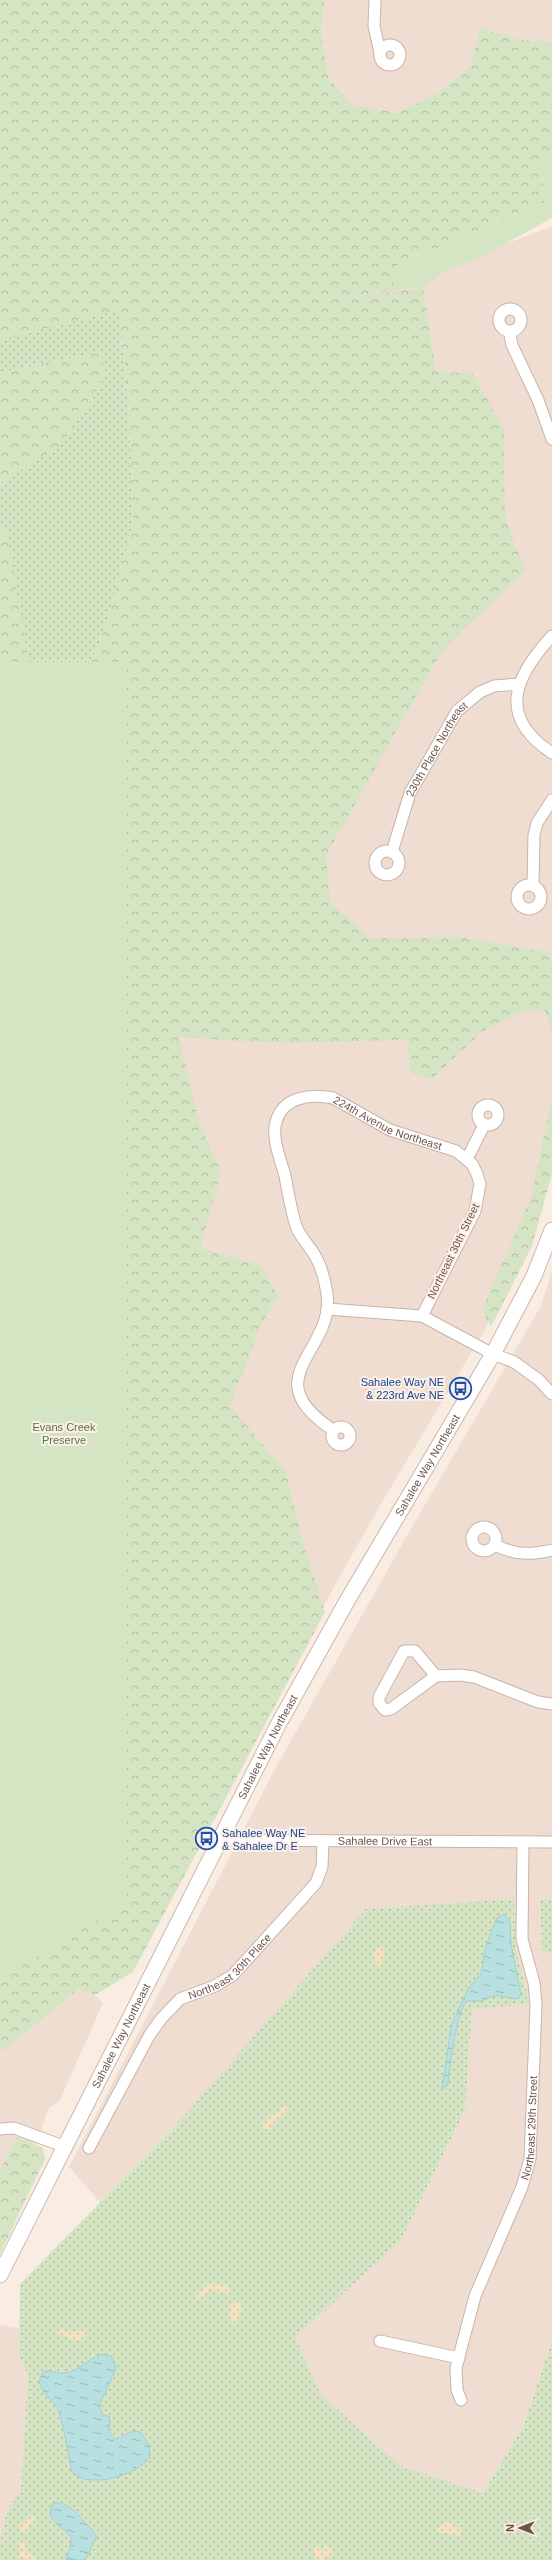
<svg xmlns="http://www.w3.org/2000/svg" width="552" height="2560" font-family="Helvetica,sans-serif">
<defs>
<pattern id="grass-dots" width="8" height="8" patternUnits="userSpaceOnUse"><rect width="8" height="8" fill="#d5e4c2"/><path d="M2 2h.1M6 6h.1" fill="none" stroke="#b1bba0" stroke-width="1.8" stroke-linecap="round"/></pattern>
<pattern id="forest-crowns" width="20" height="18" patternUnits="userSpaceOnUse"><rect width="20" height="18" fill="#d5e4c2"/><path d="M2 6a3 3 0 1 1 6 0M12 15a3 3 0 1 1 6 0" fill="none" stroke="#b1bba0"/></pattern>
<pattern id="sand-dots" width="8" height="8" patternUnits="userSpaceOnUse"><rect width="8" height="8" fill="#f5e2c0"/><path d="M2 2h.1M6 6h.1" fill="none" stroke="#cbba9e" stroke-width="1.8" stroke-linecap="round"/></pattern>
<pattern id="water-ripples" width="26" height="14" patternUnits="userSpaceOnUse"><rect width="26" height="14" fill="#b9e0e0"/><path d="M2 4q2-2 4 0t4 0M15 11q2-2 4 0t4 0" fill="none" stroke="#9bb8b8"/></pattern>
</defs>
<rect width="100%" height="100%" fill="#f9ede2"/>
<path fill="#f0ddd1" d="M325,0H552V42L523,40L480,28L471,64L438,93L397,113L350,104L328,77L321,30Z
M359,120L474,256L552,226V1160L495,1313L375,1514L233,1768L127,909Z
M552,1270V1899H540L542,1951L552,1953V2340L523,2427L483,2493L401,2466L321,2395L295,2338L401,2240L465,2110L472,2009L530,2003L516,1949L514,1899L179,2122L100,2202L69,2167L275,1769L409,1532L541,1306Z
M78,1989L95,1995L103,2003L60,2100L48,2109L36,2145L17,2137L0,2170V2052L8,2048Z
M0,2325L19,2328V2356L28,2374L21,2490L6,2514L0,2542Z"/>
<path fill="url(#grass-dots)" d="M120,310L130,428L133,524L106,626L80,689L28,699L6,528L0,527V483L62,444L94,396L106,373L100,352L0,373V338Z
M514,1899L516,1949L530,2004L472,2009L465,2110L401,2240L295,2338L321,2395L401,2466L483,2493L523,2427L552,2340V2560H0V2542L6,2514L21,2489L28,2374L19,2356L20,2284L179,2122L366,1909Z
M540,1899H552V1953L542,1951Z"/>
<path fill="url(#forest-crowns)" d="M0,0H325L321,30L328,77L350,104L397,113L438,93L471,64L480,28L523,40L552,42V156L541,164L545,202L391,268V280L401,289L309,302L423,288L436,372L472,373L504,429L505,519L525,570L442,651L326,855L330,902L370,938L458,937L552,953V1034L545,1011H522L483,1031L432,1079L410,1072L407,1040L278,1043L179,1037L199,1122L221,1172L200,1248L260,1265L278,1296L260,1326L230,1406L286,1472L301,1536L325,1612L133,1972L95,1995L78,1989L8,2048L0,2052V527L6,528L27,650L28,698L80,689L106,626L133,524L130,428L120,310L0,340Z
M100,352L106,373L94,396L62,444L0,483V373Z
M552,1099V1174L532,1246L491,1327L482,1310L531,1197Z
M17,2137L43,2148L45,2159L0,2254V2170Z"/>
<path fill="url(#sand-dots)" d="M380,1947L384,1948L385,1952L381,1964L377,1965L374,1961V1952Z
M283,2106L289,2108L285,2115L278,2118L269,2129L263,2130L262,2124L277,2113Z
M212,2284L228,2286L230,2291L227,2294L211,2289L201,2298H197V2295L206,2286Z
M236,2302H240L242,2307L239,2312L238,2320L233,2323L230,2320V2307Z
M60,2329L69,2333L82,2330L87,2335C78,2346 68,2337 59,2333L57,2331Z
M32,2515L35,2520L24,2532H20L19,2526Z
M449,2522L454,2527H461V2536L438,2532V2527Z
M19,2541L24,2542L27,2551L37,2560L18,2558L21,2551L18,2545Z
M325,2545L332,2549L333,2554L323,2560H317L314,2555V2548L317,2547L323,2553Z"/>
<path fill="#d5e4c2" d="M552,156V218L485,255L445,272L424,287L401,289L391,280V268L545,202L541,164Z
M0,662H127V1902L0,1979Z"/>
<path fill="url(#water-ripples)" stroke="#a0d0d0" d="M505,1914L510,1923L511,1944L521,1995L517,1999C509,1999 502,1995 495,1996C491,1996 487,1999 484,2000C478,2002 473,2000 468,2001C457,2004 449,2072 448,2084L442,2090L451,2026L468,1989L481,1974L486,1946L497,1918Z
M101,2354L111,2356L116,2368L99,2406L102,2414L110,2417L109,2432L115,2439C125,2438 129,2428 140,2432L149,2445L150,2456C140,2475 88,2490 72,2472C68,2455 64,2423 57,2408C50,2396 31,2386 44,2372C52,2369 58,2375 65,2373C80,2370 88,2360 101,2354Z
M62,2502L75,2511L97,2536L85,2560H66L72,2540C67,2528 52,2526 50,2512L53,2504Z"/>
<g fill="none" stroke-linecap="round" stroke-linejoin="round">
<defs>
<g id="street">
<path d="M375,0L374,26L380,53"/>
<circle cx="390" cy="55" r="10"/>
<circle cx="510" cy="320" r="11"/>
<path d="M509,331L512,345L538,400L552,439"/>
<path d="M552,636C514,677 497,717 552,753"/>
<circle cx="387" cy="863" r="12"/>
<path id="s1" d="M392,852L410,793L457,711L480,692L494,686L519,684"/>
<circle cx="529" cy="897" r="12"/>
<path d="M533,886L534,835L537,823L552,800"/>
<circle cx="488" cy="1115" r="10"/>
<path d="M467,1159L484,1125"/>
<path d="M327,1309L422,1316L493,1354L514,1362L539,1380L552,1394"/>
<circle cx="341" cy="1436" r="9"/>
<path id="s2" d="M333,1430C253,1377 335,1352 327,1294C325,1280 321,1265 314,1254C308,1244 300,1237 296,1226C291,1210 288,1192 285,1176C281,1161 271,1137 276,1122C283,1096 311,1094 333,1098L390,1130L456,1151L472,1164L477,1174L480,1184L475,1211L422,1316"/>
<circle cx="484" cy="1539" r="12"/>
<path d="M495,1545C515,1555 530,1555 552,1550"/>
<path d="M436,1676L415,1651H404L379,1697V1703L385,1710L391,1709L436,1676L460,1675L474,1677L538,1702L552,1704"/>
<path id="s3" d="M219,1840L552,1842"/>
<path d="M0,2129L14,2128L63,2146"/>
<path id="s4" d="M89,2148L149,2036L161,2019L180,1999L215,1986L233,1975L316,1883L322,1867L323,1842"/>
<path d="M380,2341L459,2358"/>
<path id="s5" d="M461,2400L457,2390L456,2368L475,2296L522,2187L530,2159L536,2005L534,1983L522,1939L523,1842"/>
</g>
<g id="secondary">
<path id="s6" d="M0,2275L278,1725L347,1601L493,1354L534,1276L552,1230"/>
</g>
</defs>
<use href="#street" stroke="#c8b3aa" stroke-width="13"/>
<use href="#secondary" stroke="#cdb5ab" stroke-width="17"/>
<use href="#street" stroke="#fff" stroke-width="11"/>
<use href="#secondary" stroke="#fff" stroke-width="15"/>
</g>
<defs>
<symbol id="bus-ring" viewBox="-11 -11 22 22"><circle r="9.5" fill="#fdf1e7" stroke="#1a4fb4" stroke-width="1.5"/><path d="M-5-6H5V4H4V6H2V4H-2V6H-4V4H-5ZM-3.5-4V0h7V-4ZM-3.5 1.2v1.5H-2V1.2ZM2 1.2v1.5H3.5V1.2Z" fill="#1a4fb4"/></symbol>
</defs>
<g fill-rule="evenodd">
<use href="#bus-ring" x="448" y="1376" width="25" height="25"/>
<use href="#bus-ring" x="194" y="1826" width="25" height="25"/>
</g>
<g text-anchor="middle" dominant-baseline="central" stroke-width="4" stroke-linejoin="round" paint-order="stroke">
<g font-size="11" fill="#6e534b" stroke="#fdf1e7">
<text stroke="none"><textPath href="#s1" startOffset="113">230th Place Northeast</textPath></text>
<text stroke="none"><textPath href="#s2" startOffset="468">224th Avenue Northeast</textPath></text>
<text transform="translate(453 1251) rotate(-64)">Northeast 30th Street</text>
<text stroke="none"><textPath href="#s6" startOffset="916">Sahalee Way Northeast</textPath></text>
<text stroke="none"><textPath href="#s6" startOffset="592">Sahalee Way Northeast</textPath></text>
<text stroke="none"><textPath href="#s3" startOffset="166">Sahalee Drive East</textPath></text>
<text stroke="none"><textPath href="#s4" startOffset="236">Northeast 30th Place</textPath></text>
<text stroke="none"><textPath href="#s6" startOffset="268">Sahalee Way Northeast</textPath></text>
<text stroke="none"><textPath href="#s5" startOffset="286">Northeast 29th Street</textPath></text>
</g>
<g font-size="11" fill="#164399" stroke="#fdf1e7" text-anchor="end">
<text x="444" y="1382">Sahalee Way NE<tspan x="444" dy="13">&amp; 223rd Ave NE</tspan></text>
<text x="222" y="1833" text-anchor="start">Sahalee Way NE<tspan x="222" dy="13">&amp; Sahalee Dr E</tspan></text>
</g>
<g font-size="11" fill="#597245" stroke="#fdf1e7">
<text x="64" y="1427">Evans Creek<tspan x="64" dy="13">Preserve</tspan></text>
</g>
</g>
<g transform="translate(520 2528) rotate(270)" stroke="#fdf1e7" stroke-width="3" paint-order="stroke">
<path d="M0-3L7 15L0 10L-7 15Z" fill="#6e534b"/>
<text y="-6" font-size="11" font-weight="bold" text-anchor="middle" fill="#6e534b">N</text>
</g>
</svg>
